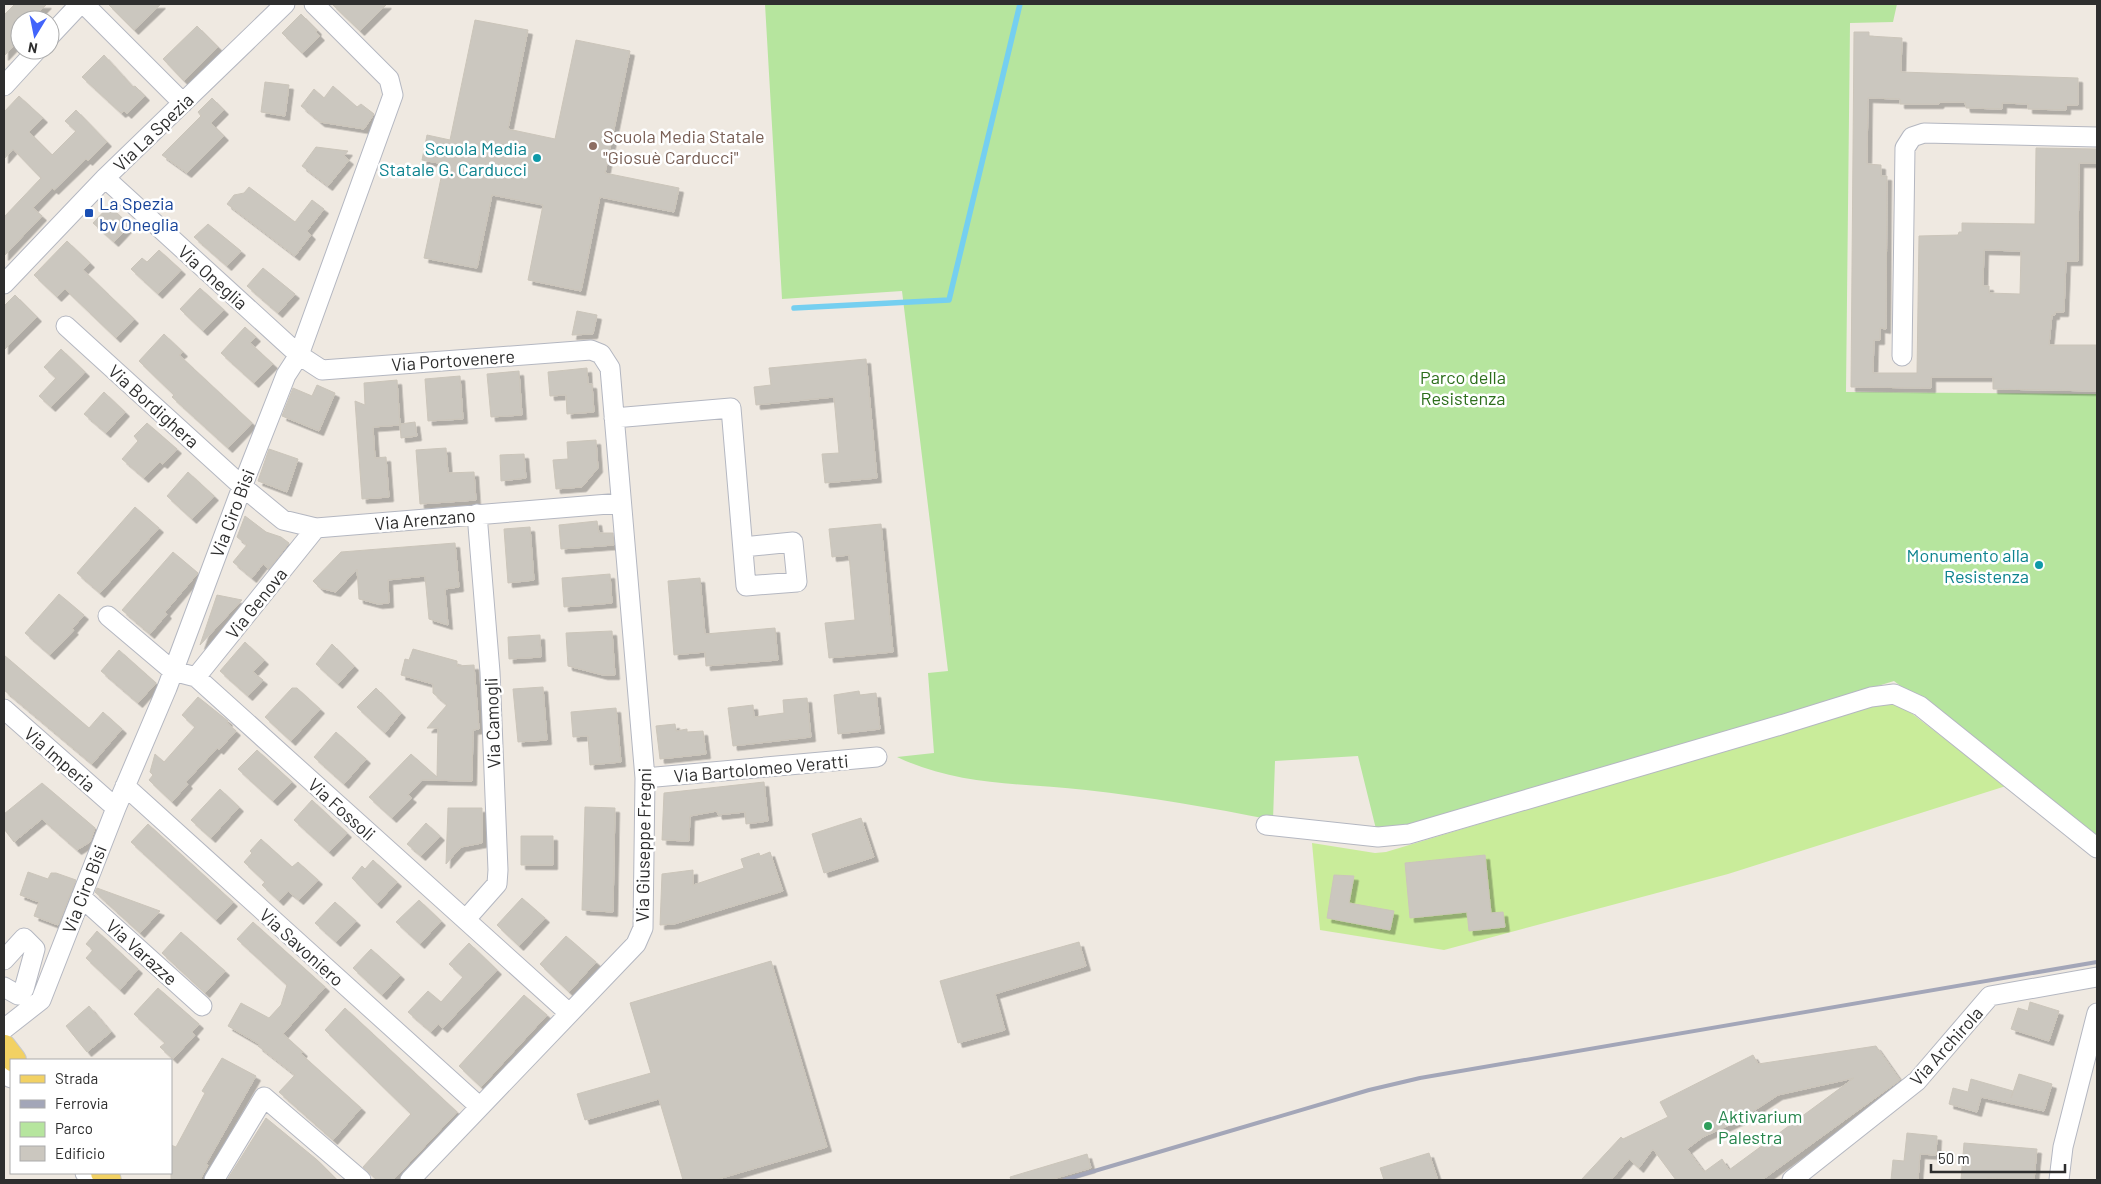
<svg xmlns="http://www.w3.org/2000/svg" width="2101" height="1184" font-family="Barlow,sans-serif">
<defs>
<filter id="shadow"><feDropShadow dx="4.5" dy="4.5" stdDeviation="0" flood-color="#0004"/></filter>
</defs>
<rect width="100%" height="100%" fill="#efe9e1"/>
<path fill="#b6e59e" d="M765,4H1897L1893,22L1850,23L1846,392L2097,394V838L1894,681L1424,825L1376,829L1358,756L1275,761L1273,820C1212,808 1149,797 1086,790C1021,783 958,786 897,757L934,753L928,673L948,671L902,291L782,299Z"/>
<path fill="#c9ec9a" d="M1893,699L2006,786L1728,874L1444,950L1320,930L1312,843L1375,853L1386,852Z"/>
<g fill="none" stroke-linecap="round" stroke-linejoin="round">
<path stroke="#75cff0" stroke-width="5.5" d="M794,308L949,300L1020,4"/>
</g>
<path fill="#cbc7bf" stroke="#cbc5ba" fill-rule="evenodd" filter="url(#shadow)" d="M15,4H47L31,20H20V39L4,56V15Z
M108,4H161L134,30Z
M332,4H387L360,31Z
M301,14L317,30L316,32L320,36L302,53L282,33Z
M475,20L528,30L508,129L555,139L576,40L630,51L605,173L679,188L674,212L600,197L581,291L528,280L543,205L492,195L477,268L424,258L444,164L422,160L427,135L450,140Z
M197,26L218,47L184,81L163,59Z
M1854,32H1869V36L1902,38L1901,72L2078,78V105H2066V110L2028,109V104L2002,103V109L1966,108L1965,102H1940L1939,104H1900V99L1868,98L1867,164L1881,165V176H1887L1886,329L1880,328V340H1874L1873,373H1917L1919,236L1958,235L1959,232H1962V223L2035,224L2036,148L2097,149V163H2079L2078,261H2066L2064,312H2055V315H2052L2049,345H2097V391L1993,389V377H1931V388L1851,387ZM1984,250L2021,251L2020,294L1989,293V286H1983Z
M104,55L133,87L135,86L145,96L127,114L124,111L121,113L82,77Z
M265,82L289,85L285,116L261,112Z
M333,86L357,107L361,104L374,114L364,129L320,122L301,106L314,89L324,98Z
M19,96L43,118L29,132L52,155L76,131L65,121L76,110L107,142L88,161L86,159L54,190L52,188L33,208L42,216L4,256V217L41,178L13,149L4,159V112Z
M212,98L224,110L211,123L224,136L187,173L162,155L201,116L198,112Z
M316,147L348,151L344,156L349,160L328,186L302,166Z
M249,187L295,222L312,200L324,209L307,231L311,235L295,256L227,204L234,195L244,193Z
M109,206L130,225L114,242L93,223Z
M208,224L241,251L227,266L194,237Z
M67,241L90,263L83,270L134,319L116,338L65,289L57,297L34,275Z
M159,250L181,270L158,294L131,269L142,258L147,262Z
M263,268L295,294L278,313L247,286Z
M200,288L224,310L203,331L180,309Z
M15,295L37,317L4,350V306Z
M577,311L597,315L593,334L572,335Z
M245,327L256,337L250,343L273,364L254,383L221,353Z
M164,334L183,352L179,355L252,423L228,448L172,397L174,395L139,361Z
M61,349L85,372L51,407L39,396L56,378L44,367Z
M866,359L877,478L825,483L822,454L839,453L834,397L756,405L754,387L771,385L769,368Z
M587,368L588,384H592L594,412L567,414L566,395L550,396L548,372Z
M519,371L522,415L491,417L487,374Z
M460,376L463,419L428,421L425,379Z
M397,380L400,425L373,427L375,458L386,457L389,497L362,499L355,401L365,405L364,383Z
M317,385L335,393L319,431L282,416L293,388L312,396Z
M104,392L125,412L106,433L84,414Z
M415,422L417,436L401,438L400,424Z
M147,423L177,449L163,464L160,462L144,478L122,459L138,441L134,436Z
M596,440L598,468L582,487L556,489L553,460L568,459L567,442Z
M446,448L448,473L474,472L476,500L420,504L416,450Z
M269,449L298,459L287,492L258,481Z
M524,454L526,478L501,481L500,455Z
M188,472L214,496L192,519L167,496Z
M135,507L159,528L100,593L77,573Z
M245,516L266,532L281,537L289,543L269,569L263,564L252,578L233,562L247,545L237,537Z
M597,521L599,533H613L614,545L561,549L559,525Z
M881,524L893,652L829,658L825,623L855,620L849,555L832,557L829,529Z
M530,527L534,580L508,583L504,529Z
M455,543L459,587L445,589L448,625L429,619L425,576L388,580L389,603L378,604L359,599L357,569L336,592L320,588L313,581L341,552Z
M173,552L198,573L165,612L167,614L150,634L122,610Z
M610,574L612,603L564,607L562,578Z
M700,578L705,634L775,628L778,660L706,666L705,652L674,655L668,581Z
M59,594L84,615L72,629L74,630L50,655L25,633Z
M217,595L242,600L200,645Z
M612,631L615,675H603L568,666L566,633Z
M540,635L541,657L509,659L508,637Z
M245,642L264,660L253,672L263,680L248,696L220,671Z
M332,644L354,666L338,684L316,664Z
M413,649L457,661V666L474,665L479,729L473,730L472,781L422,780L408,795L412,798L392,818L369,797L411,754L437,777L438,728H427L447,705L433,693V684L401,675L405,659L409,660Z
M119,650L156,683L138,703L101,671Z
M4,655L89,728L103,712L122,729L92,764L4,690Z
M543,687L547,740L518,742L513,689Z
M292,688H297L320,709L291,741L265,717Z
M376,688L401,713L385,733L357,707Z
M859,691L860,695L876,693L880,729L838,734L834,695Z
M198,697L228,721L227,723L236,731L219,750L217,748L186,782L188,784L172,802L149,780L153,775L150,772L155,754L164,762L195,727L182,715Z
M807,698L811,737L733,746L728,708L753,705L754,717L784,713L783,700Z
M616,708L621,762L590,765L588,736L573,737L571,712Z
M675,724L676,731L687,729V732L703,731L706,754L660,759L656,726Z
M336,732L366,759L344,784L314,757Z
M257,750L292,782L273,801L238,769Z
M764,782L768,821L746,824L745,812L718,815L717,811L690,816L689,841L662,840L664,793Z
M42,783L95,828L90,842L77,850L42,819L14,842L4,829V814Z
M220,789L239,807L211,838L191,820Z
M312,800L347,833L329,852L294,820Z
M585,807L615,808L613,912L582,910Z
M448,808H482V843L461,847L446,864Z
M861,818L874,857L824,873L812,834Z
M426,823L440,836L421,856L407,844Z
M148,824L233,902L216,920L131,842Z
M521,836H553V865H521Z
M261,839L292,867L298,862L318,880L299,900L288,891L279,901L262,885L265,882L244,862L252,853L250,851Z
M770,852L783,891L674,924L660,925L662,874L693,870V885L744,868L741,859L759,853L760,856Z
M1485,855L1491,913L1503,912L1505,927L1469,931L1467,912L1410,918L1405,863Z
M373,860L397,882L377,904L352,878L362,866L365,869Z
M28,872L48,879L51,873H56L76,880L58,925L34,916L39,902L20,895Z
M1334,875L1354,876L1349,903L1394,911L1390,930L1327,918Z
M97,888L160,911L140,933L95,892Z
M522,898L545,918L519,946L497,925Z
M419,900L441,921L420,944L396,922Z
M335,902L356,921L336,942L315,923Z
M253,922L325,987L283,1034L303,1052L301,1054L361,1108L333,1140L279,1092L295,1075L258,1046L259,1044L228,1026L241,1003L269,1018L281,1005L287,985L237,939Z
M97,931L138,969L120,990L86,958L93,950L86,944Z
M181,932L225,971L205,993L162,953Z
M566,936L596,962L569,992L540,964Z
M1079,942L1086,966L995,994L1005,1030L958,1043L940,981Z
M469,943L497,970L443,1028L438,1024L431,1032L408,1012L428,991L441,1002L463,977L449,964Z
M371,949L400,975L382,995L353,968Z
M771,961L827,1147L715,1180H683L659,1099L585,1120L577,1094L651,1073L630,1003Z
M158,988L199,1024L192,1032L195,1035L173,1059L160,1047L165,1043L134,1014Z
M524,995L547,1015L481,1087L459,1066Z
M2030,1002L2059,1011L2049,1041L2011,1029L2018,1008L2028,1011Z
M89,1006L111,1032L87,1052L66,1026Z
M345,1008L457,1112L393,1180H377L363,1167L411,1114L325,1030Z
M1876,1046L1900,1080L1762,1180H1676L1653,1149L1639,1168L1629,1159L1611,1180H1581L1621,1137L1623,1139L1668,1117L1660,1102L1753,1055L1758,1064ZM1854,1078L1729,1170L1722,1159L1704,1172L1687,1149L1703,1137L1740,1120L1778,1095Z
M222,1058L256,1076L206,1164L208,1165L200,1180H171V1145L176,1147L205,1093L202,1091Z
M2019,1074L2052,1084L2044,1111L1981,1097L1977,1112L1949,1104L1953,1088L1968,1092L1971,1079L2013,1091L2011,1098Z
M266,1118L316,1159L337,1180H227Z
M1907,1133L1937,1136L1936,1155L1920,1154L1918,1180H1891L1893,1160L1904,1161Z
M1964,1143L2037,1149L2034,1180L1987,1178V1180H1961Z
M1429,1153L1438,1180H1384L1380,1168Z
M1087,1154L1091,1168L1049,1180H1011L1010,1177Z"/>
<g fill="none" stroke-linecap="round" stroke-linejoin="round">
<defs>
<path id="minor" d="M84,4L183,103
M50,36L80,4
M4,86L37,50
M105,178L299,355L322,370L591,350L601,354L610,368L645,778L643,928L636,944L410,1180
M4,284L105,178L285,4
M66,326L243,487L283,520L316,528L621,503
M1902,356L1905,148L1912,137L1924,133L2097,137
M614,418L731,408L746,586L797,582L793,542L743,547
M108,616L173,671L196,677L569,1013
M196,677L316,528
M4,709L116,808
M645,778L877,757
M125,786L480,1107
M1266,825L1378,837L1409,834L1784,724L1871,697L1894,694L1920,706L2097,848
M81,897L202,1006
M466,919L497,884L498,870L490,672L477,514
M4,960L24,938L35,949L24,989L18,995L4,987
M4,1029L41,1000L116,808L167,688L242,487L286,375L299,355L393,95L389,79L314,4
M4,1068L11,1078
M85,1173L91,1180
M214,1180L264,1097L361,1180
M1792,1180L1917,1081L1990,996L2097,977
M2059,1180L2063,1147L2097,1013"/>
<path id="major" d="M4,1047L14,1060
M103,1173L109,1180"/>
</defs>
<use href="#minor" stroke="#b4b7c1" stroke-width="21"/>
<use href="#major" stroke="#c9c9c9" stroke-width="26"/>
<use href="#minor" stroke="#fff" stroke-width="19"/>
<use href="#major" stroke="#f2d163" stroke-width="24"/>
<path stroke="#a3a6b8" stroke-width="4" d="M1064,1180L1369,1090L1420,1078L2097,962"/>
</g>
<circle fill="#8d6e63" stroke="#fff" stroke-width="2" cx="593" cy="146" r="5"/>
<g fill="#0f9aa8" stroke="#fff" stroke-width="2">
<circle cx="537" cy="158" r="5"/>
<circle cx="2039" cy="565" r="5"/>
</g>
<rect fill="#1a4fb4" stroke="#fff" stroke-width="2" x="84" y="208" width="10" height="10" rx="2.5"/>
<circle fill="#2e9e5b" stroke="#fff" stroke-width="2" cx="1708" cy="1126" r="5"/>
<g text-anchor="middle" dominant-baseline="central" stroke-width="5" stroke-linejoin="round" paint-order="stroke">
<g font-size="18" fill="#2e2e2e" stroke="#fff">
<text transform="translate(153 132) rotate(-44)">Via La Spezia</text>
<text transform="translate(213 277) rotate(42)">Via Oneglia</text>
<text transform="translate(453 360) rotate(-4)">Via Portovenere</text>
<text transform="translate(154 406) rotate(42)">Via Bordighera</text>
<text transform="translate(232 513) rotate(-69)">Via Ciro Bisi</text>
<text transform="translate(425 519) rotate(-5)">Via Arenzano</text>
<text transform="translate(256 603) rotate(-51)">Via Genova</text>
<text transform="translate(492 723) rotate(-92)">Via Camogli</text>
<text transform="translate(60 759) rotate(41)">Via Imperia</text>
<text transform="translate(761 768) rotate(-5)">Via Bartolomeo Veratti</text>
<text transform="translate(342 809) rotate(42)">Via Fossoli</text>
<text transform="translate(643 845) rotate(-89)">Via Giuseppe Fregni</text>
<text transform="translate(84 889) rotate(-69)">Via Ciro Bisi</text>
<text transform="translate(302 947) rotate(42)">Via Savoniero</text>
<text transform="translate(142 952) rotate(42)">Via Varazze</text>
<text transform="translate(1946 1046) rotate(-48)">Via Archirola</text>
</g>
<g font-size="18" fill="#785e54" stroke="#fff" text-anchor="start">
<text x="603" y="136">Scuola Media Statale<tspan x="603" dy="21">"Giosuè Carducci"</tspan></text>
</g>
<g font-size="18" fill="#0d838f" stroke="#fff" text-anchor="end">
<text x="527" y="148">Scuola Media<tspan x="527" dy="21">Statale G. Carducci</tspan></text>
<text x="2029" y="555">Monumento alla<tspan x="2029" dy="21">Resistenza</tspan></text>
</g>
<g font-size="18" fill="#164399" stroke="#fff" text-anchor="start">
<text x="99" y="203">La Spezia<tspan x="99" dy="21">bv Oneglia</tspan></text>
</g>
<g font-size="18" fill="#2c6e1b" stroke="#fff">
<text x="1463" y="377">Parco della<tspan x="1463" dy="21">Resistenza</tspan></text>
</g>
<g font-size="18" fill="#27864d" stroke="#fff" text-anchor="start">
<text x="1718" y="1116">Aktivarium<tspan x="1718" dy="21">Palestra</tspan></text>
</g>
</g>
<rect width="2101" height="1184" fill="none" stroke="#2e2e2e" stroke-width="10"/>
<rect x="10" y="1059" width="162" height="115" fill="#ffffff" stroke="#ababab"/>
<rect x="20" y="1075" width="25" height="8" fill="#f2d163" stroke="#ababab"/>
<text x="55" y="1084" font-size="15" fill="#2e2e2e">Strada</text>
<rect x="20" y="1100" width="25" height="8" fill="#a3a6b8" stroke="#ababab"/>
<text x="55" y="1109" font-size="15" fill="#2e2e2e">Ferrovia</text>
<rect x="20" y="1122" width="25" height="15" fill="#b6e59e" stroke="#ababab"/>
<text x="55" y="1134" font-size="15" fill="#2e2e2e">Parco</text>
<rect x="20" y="1146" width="25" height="15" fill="#cbc7bf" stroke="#ababab"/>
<text x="55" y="1159" font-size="15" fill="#2e2e2e">Edificio</text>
<g transform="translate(35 35) rotate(190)"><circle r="24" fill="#ffffff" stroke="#ababab"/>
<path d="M0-4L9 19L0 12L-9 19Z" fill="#4264fb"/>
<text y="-8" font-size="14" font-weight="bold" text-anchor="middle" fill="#2e2e2e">N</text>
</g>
<path d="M1931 1164v8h134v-8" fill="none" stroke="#2e2e2e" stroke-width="2.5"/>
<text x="1938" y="1164" font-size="15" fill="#2e2e2e" stroke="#ffffff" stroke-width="4" paint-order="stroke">50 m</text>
</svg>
